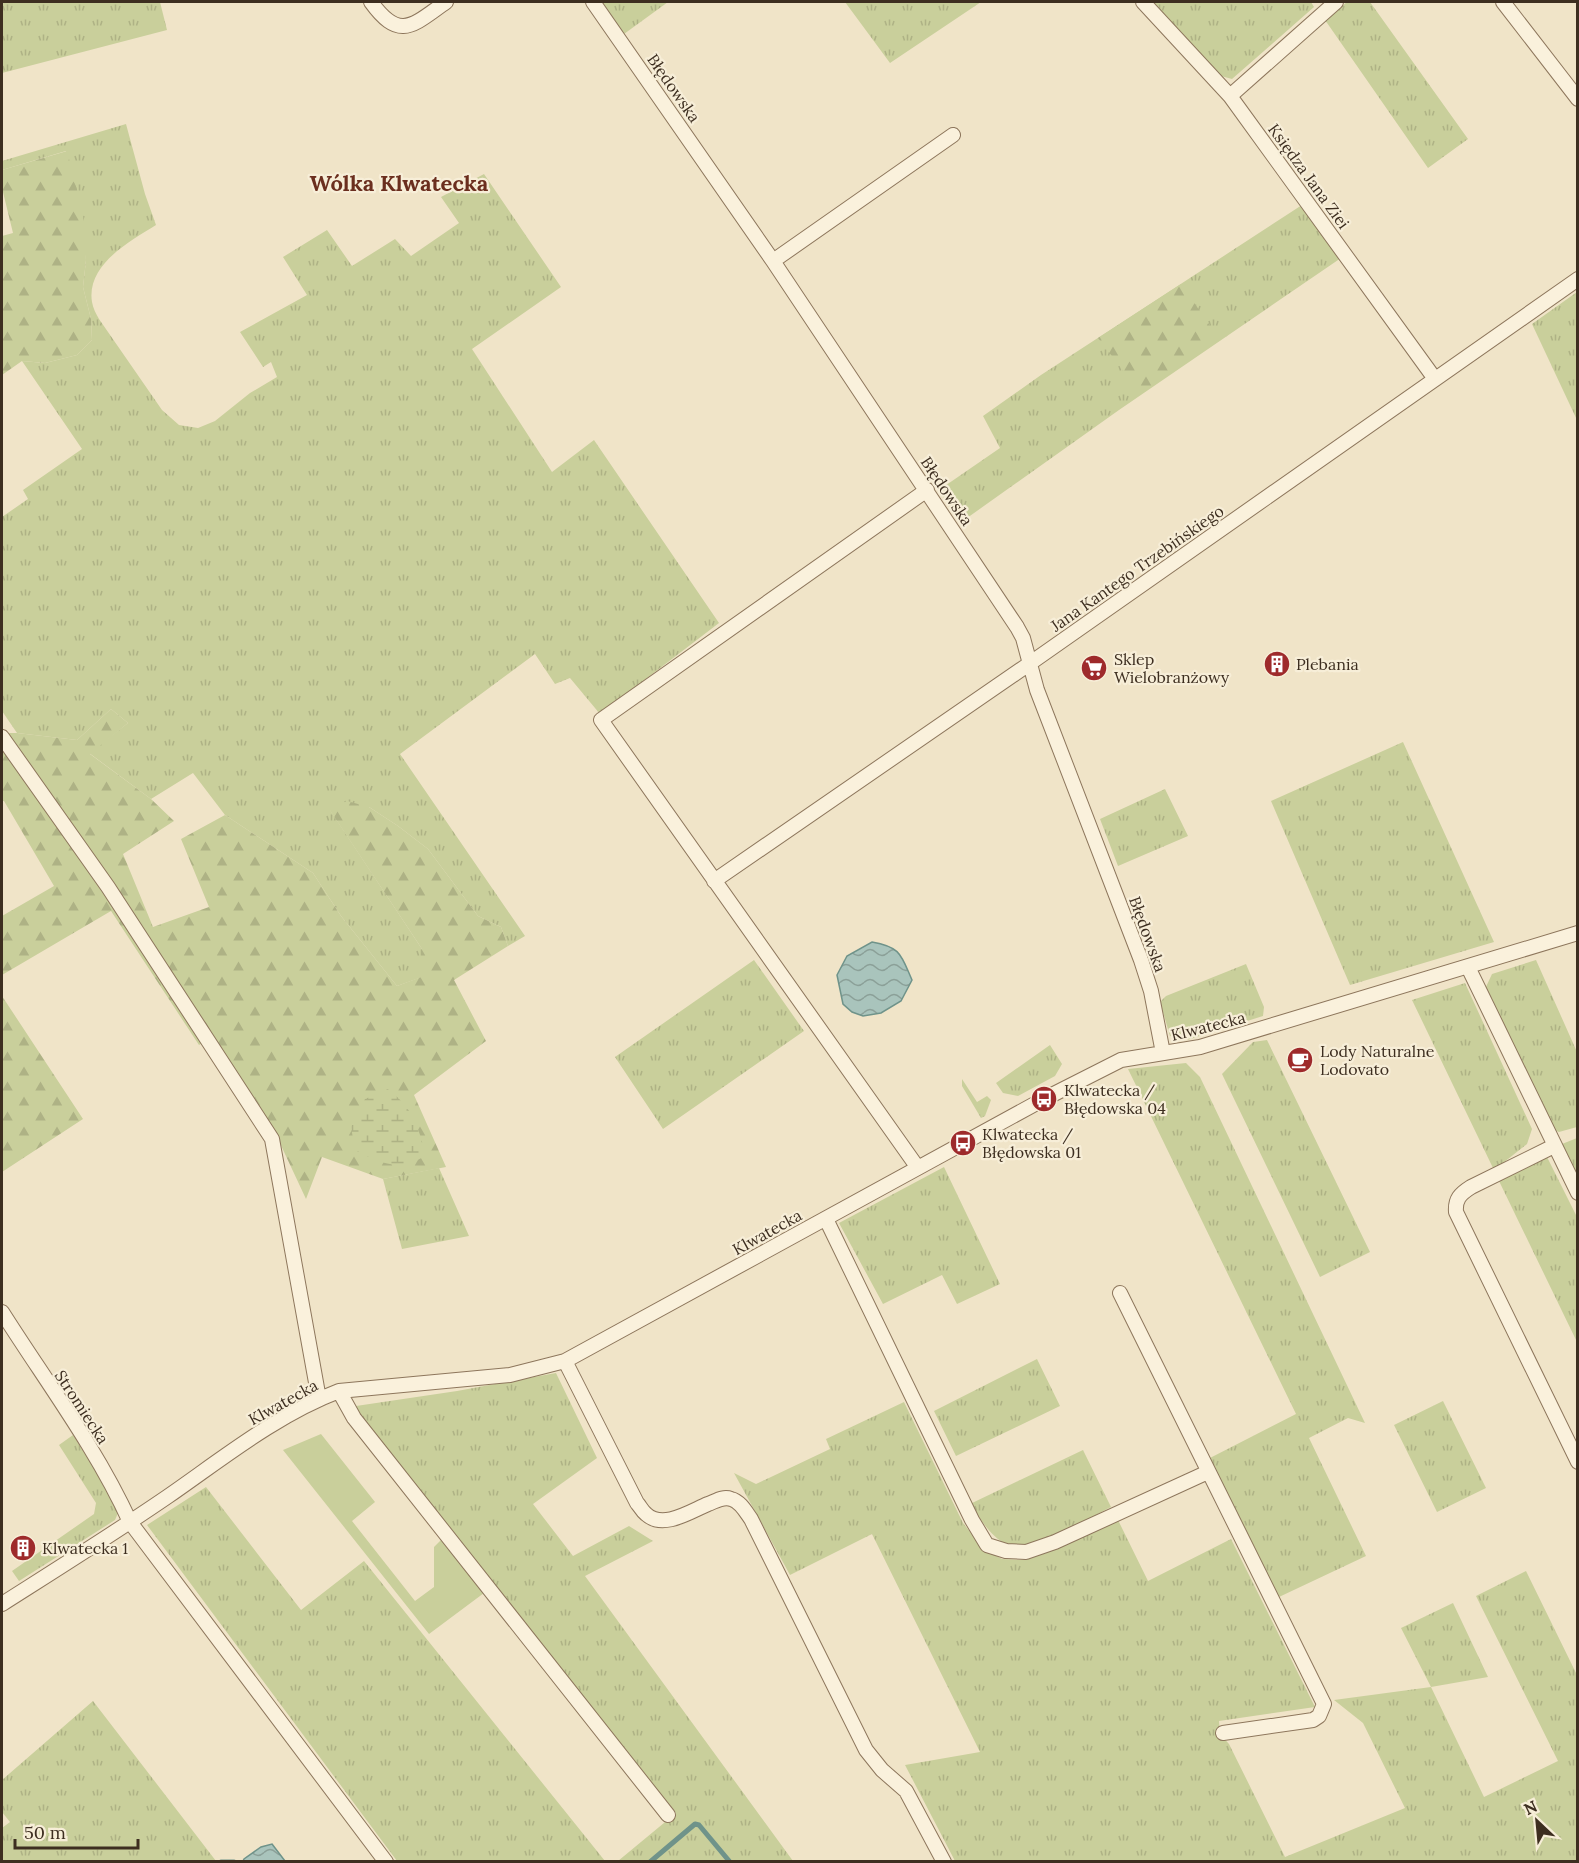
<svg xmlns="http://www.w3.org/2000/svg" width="1579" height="1863" font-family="Lora,serif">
<defs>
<pattern id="grass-tufts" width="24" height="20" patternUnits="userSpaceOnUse" patternTransform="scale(1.5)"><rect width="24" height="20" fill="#c9cf9b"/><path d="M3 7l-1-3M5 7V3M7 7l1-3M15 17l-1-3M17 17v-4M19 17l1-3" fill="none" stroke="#aeb285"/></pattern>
<pattern id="forest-firs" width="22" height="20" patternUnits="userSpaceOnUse" patternTransform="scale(1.5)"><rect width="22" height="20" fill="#c9cf9b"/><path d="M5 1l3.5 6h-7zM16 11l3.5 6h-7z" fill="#aeb285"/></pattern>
<pattern id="wetland-marsh" width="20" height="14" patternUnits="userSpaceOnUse" patternTransform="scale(1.5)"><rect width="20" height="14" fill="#c9cf9b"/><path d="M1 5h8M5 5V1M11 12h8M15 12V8" fill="none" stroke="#aeb285"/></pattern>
<pattern id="water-waves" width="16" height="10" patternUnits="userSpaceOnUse" patternTransform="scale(1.5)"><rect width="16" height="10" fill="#a9c4bc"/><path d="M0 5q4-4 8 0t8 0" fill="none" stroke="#8ba098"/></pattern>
</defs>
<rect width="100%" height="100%" fill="#f0e4c8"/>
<path fill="url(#grass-tufts)" d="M2,2H160L167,30L2,73Z
M599,2H668L624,34Z
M845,2H844H981L890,63Z
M1152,2H1311L1314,7L1232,79L1221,76Z
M1347,2H1370L1468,139L1428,168L1325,20Z
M126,124L145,194L156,225C130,241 86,265 92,302C93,308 96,314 99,319L162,410L179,425L198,428L215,421L250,393L277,377L271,362L263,367L240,332L307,295L283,257L327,230L352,266L395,239L411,256L459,223L441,197L484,174L561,287L472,349L552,472L594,440L719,623L600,714L570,678L555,684L535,654L400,754L525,936L508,946L501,927L478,916L428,849L398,826L369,807L330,810L422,949V977L397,986L341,916L313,873L225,815L193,773L151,799L89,753L128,723L111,709L77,740L17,733L2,711V517L28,499L23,490L82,449L22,361L45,363L77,355L92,340L91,319L83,287L86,260L66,151L2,170V161Z
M1302,205L1341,258L1119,410L960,523L939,490L1000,448L983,416L1041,375Z
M1577,292V420L1532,324Z
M1403,742L1494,942L1350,985L1271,801Z
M1165,789L1188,836L1118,866L1100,819Z
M754,960L804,1031L663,1129L615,1057Z
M1536,960L1577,1052V1127L1559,1132L1547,1127L1485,989L1492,974Z
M1246,964L1264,1007L1263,1016L1187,1040L1170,1036L1160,1002L1166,996Z
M1465,983L1532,1129L1527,1144L1503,1163L1493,1168L1412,1000Z
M1267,1040L1370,1252L1320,1277L1222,1074L1253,1042Z
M1050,1045L1062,1064L1055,1076L1018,1096L1003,1093L996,1083Z
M1186,1063L1200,1077L1365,1423L1348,1418L1309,1438L1366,1556L1279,1597L1208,1459L1296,1414L1128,1069Z
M962,1079L977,1102L987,1096L991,1100L985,1116L981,1118L962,1086Z
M1577,1138V1188L1557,1146Z
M1546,1155L1577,1217V1342L1499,1181Z
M944,1167L1000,1284L957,1304L942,1275L883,1304L839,1223Z
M439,1168L469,1236L402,1249L383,1179Z
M1037,1359L1060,1406L956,1456L934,1411Z
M556,1373L597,1458L533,1504L573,1556L629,1526L653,1541L585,1576L793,1861H618L676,1813L360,1419L356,1406L457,1391Z
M1443,1401L1486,1488L1437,1512L1394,1425Z
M904,1402L963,1523L985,1550L1002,1559L1022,1560L1046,1553L1118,1520L1148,1581L1231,1539L1315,1707L1219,1721L1220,1734L1229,1744L1285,1857L1405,1808L1363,1723L1334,1700L1431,1687L1401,1628L1453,1603L1488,1677L1431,1687L1484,1797L1558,1761L1476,1596L1526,1571L1577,1675V1861H955L905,1765L980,1752L872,1534L790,1575L734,1473L756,1484L830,1449L826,1439Z
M73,1435L116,1503L118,1513L115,1520L19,1581L12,1571L94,1514L96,1503L59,1445Z
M1083,1450L1111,1507C1087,1519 1034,1554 1008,1545C991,1538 980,1518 970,1504Z
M206,1487L301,1610L364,1561L605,1861H397L147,1525Z
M93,1701L216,1861H2V1828L10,1822L2,1812V1780Z"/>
<path fill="url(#forest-firs)" d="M67,151L83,214L86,260L83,287L91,319L92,340L77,355L45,363L22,361L2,375V236L13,233L2,188V170Z
M1181,284L1220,340L1141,394L1098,338Z
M111,709L128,723L90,754L151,799L174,821L123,854L153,927L209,907L181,839L225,815L313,873L341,916L397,986L421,977L422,949L329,809L347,801L369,807L398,826L428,849L478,916L501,927L508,946L454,980L486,1041L414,1095L446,1167L383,1179L322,1157L306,1199L271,1124L210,1038L199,1045L111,911L2,975V916L54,886L4,801H2V733H17L77,740Z
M2,996L83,1119L2,1172Z"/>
<path fill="url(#wetland-marsh)" d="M388,1089C414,1110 417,1124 426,1155C400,1173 380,1163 355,1150L351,1127L365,1099Z"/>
<path fill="#c9cf9b" d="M321,1434L375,1502L352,1521L415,1601L434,1587V1547L442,1539L484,1593L429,1634L283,1450Z"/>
<path fill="url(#water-waves)" stroke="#6f938a" stroke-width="1.5" d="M872,942C901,947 901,955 912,980L901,1001L881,1013L863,1016L852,1012L843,1004L837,975L847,956Z
M272,1844L285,1861H243L244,1859L261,1847Z"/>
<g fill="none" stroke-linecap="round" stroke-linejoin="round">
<path stroke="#6f938a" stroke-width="5" d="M221,1862H234
M650,1862L695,1824L699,1825L730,1862"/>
<defs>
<path id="street" d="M371,2C400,42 413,25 446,2
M593,2L773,261L1017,627L1023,638L1037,690L1141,960L1151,991L1163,1053
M1143,2L1230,96L1435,379
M1503,2L1578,99
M1230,96L1336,2
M773,261L953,135
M2,737L108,887L272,1139L319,1399
M714,881L1029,664L1578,279
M1468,967L1578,1193
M1554,1146L1471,1187C1460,1194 1455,1199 1456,1212L1578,1462
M918,1168L601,720L927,490
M826,1219L972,1520L987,1545L1006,1551L1026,1552L1055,1542L1208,1472
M1120,1293L1324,1704L1319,1716L1313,1720L1223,1733
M2,1312C45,1380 97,1449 130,1522L386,1862
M565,1361L637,1503C640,1506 642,1511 646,1514C663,1530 691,1511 708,1504C716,1501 723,1496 731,1499C740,1501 746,1512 751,1519L866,1750L882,1770L906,1791L944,1862
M339,1391L354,1418L668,1815
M2,1604C57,1569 113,1534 167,1497C222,1459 276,1415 339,1391L510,1375L565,1361L1044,1099L1121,1060L1200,1047L1578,933"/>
</defs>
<use href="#street" stroke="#8d765c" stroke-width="16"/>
<use href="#street" stroke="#faf1dc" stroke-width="14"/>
</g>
<defs>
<symbol id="building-disc" viewBox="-11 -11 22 22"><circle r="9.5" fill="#9e2a2b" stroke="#f7eed8"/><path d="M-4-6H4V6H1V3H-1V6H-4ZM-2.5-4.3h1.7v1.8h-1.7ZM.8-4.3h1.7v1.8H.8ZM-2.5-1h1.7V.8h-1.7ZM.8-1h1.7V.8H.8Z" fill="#fff"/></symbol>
<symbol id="supermarket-disc" viewBox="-11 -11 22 22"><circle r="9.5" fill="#9e2a2b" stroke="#f7eed8"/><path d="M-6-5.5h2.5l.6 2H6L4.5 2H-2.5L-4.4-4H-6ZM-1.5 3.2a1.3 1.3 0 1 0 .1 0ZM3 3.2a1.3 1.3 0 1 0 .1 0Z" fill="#fff"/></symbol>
<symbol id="cafe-disc" viewBox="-11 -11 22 22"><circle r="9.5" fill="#9e2a2b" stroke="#f7eed8"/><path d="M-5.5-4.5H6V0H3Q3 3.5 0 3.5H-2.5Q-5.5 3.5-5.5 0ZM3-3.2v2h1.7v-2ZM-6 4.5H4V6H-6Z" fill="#fff"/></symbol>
<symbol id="bus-disc" viewBox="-11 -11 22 22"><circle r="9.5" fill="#9e2a2b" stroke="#f7eed8"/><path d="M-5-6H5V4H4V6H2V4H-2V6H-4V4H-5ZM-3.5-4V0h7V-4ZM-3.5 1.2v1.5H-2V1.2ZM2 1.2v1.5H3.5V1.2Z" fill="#fff"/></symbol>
</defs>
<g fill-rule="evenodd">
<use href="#building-disc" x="1262" y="649" width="30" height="30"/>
<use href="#supermarket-disc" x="1079" y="653" width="30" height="30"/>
<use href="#cafe-disc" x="1285" y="1045" width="30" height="30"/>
<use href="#bus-disc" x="1029" y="1084" width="30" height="30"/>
<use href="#bus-disc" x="948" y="1128" width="30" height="30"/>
<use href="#building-disc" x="8" y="1533" width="30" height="30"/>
</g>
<g text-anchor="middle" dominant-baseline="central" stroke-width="4.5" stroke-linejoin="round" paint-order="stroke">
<g font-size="16" fill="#3d2e20" stroke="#f7eed8">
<text transform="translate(674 88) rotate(55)">Błędowska</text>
<text transform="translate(1309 176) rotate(54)">Księdza Jana Ziei</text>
<text transform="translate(947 491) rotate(56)">Błędowska</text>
<text transform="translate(1137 568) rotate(-35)">Jana Kantego Trzebińskiego</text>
<text transform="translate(1148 934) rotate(70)">Błędowska</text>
<text transform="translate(1208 1026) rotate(-14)">Klwatecka</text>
<text transform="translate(767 1232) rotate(-29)">Klwatecka</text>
<text transform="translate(283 1402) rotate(-29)">Klwatecka</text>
<text transform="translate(82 1407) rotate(57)">Stromiecka</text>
</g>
<g font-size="16" fill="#3d2e20" stroke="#f7eed8" text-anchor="start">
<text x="1114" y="659">Sklep<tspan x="1114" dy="18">Wielobranżowy</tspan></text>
<text x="1296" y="664">Plebania</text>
<text x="1320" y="1051">Lody Naturalne<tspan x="1320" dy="18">Lodovato</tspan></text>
<text x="1064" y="1090">Klwatecka /<tspan x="1064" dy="18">Błędowska 04</tspan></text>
<text x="982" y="1134">Klwatecka /<tspan x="982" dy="18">Błędowska 01</tspan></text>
<text x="42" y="1548">Klwatecka 1</text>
</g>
<g font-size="22" font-weight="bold" fill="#6b2e1e" stroke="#f7eed8">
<text x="399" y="183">Wólka Klwatecka</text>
</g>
</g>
<rect width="1579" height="1863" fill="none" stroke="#3d2e20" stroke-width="6"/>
<g transform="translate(1537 1821) rotate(334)" stroke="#f7eed8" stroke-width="4.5" paint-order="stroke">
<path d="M0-4.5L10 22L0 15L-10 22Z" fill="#3d2e20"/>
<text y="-9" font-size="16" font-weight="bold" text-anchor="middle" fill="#3d2e20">N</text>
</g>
<path d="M15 1839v9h123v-9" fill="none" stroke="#3d2e20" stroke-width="3"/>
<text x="24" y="1839" font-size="18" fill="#3d2e20" stroke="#f7eed8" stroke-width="4.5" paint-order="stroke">50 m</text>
</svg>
